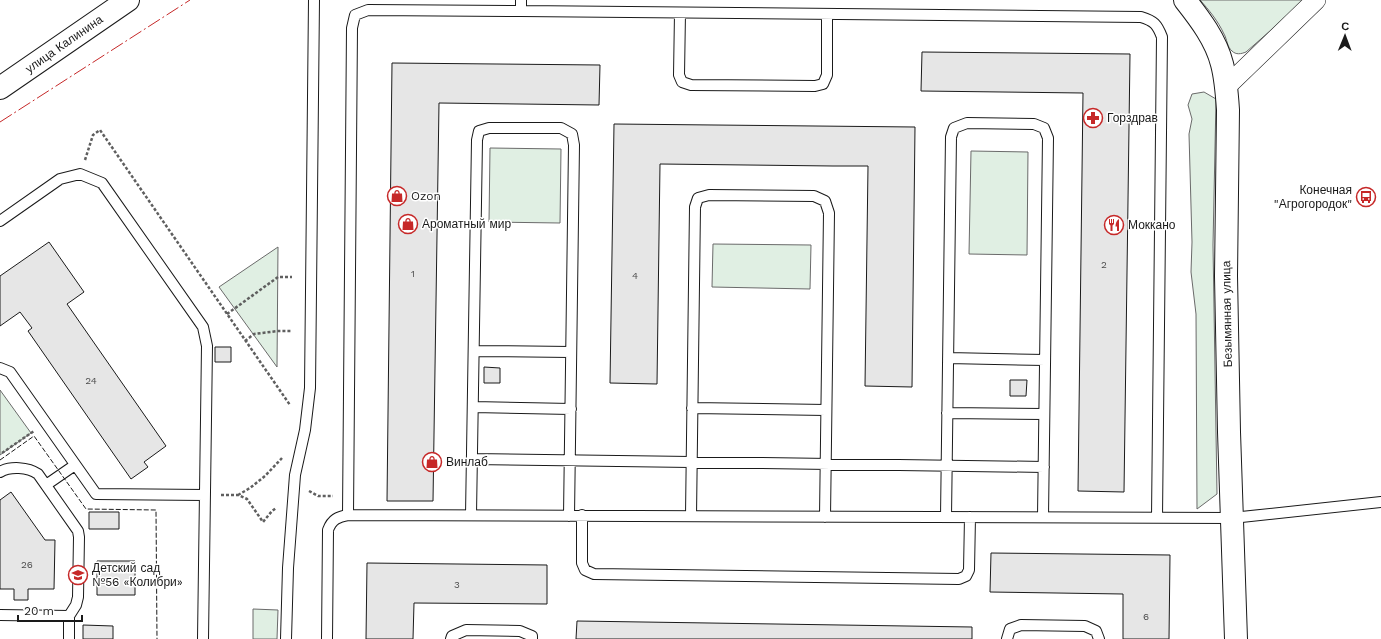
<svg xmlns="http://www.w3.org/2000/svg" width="1381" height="639" font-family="'Work Sans',sans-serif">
<rect width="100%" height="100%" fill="#fff"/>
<path fill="#e0efe3" stroke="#6a6a6a" d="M1200,0H1302L1301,4L1246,52C1241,54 1236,55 1232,51C1227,47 1227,39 1224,34C1218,21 1209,10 1200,0Z
M1204,92L1216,99L1213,245L1217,494L1197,509L1196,314L1191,272L1192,242L1189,134L1192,119L1188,105L1192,94Z
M490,148L561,149L560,223L489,222Z
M971,151L1028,152L1027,255L969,254Z
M713,244L811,245L810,289L712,287Z
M278,247L277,367L219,287Z
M0,390L31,433L0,455Z
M253,609L278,610L277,639H253Z"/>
<path fill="#e6e6e6" stroke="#1a1a1a" d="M922,52L1130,54L1124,492L1078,491L1083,93L921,91Z
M392,63L600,65L599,105L439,103L433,501H387Z
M614,124L915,127L912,387L865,386L868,166H833L660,164L657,384L610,383Z
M49,242L84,292L67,304L166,446L144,462L148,467L131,479L28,331L32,328L20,312L0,326V276Z
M215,347H231V362H215Z
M484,367L500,368V383H484Z
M1010,380H1027L1026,396H1010Z
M11,492L45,540H55L54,589H28V600H14V589H0V500Z
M89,512H119V529H89Z
M991,553L1170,555L1169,639H1123V594L990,592Z
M97,561H135V595H97Z
M367,563L547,565V604L414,603L413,639H366Z
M577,621L972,627V639H576Z
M83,625L113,626V639H83Z"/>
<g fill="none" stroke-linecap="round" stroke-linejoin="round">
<defs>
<path id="service" d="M521,11L1141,17C1154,21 1157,24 1162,37L1157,518
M680,13L679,75L682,82L691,85L815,86L823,84L827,75V14
M0,221L60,179L80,174L102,183L203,327L207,346L203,639
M474,351L571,352
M948,358L1045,360
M0,368L10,372L96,494L205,495
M473,407L571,409
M692,408L826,410
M947,413L1044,414
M472,459L1044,467
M0,472C10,466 28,467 38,474L78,531L79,537L78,597L76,605L69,616V639
M46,485L75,465
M348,515L1232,518L1381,502
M471,515L477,140L479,131L489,128H561L572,134L574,145L569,516
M582,515V563L585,570L594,574L959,579L966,576L969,570L970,517
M691,516L695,207L698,198L709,195L814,196L825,201L829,213L825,517
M946,517L951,137L954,128L967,123L1034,124L1044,128L1048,138L1043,517
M0,615L69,616
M286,639L288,568L295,475L305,430L310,388L314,0
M327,639L328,530C332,519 338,517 348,515L352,28L355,15L368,10L521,11V0
M451,639L452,636L466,630L520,631L532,636V639
M1007,639L1010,629L1021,625L1085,626L1096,631L1099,639"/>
<path id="minor" d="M1226,87L1316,0"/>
<path id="tertiary" d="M1185,0C1200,19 1216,40 1222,64C1226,79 1227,95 1228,110L1226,276L1229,432L1236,639
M0,88L128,0"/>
</defs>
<use href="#service" stroke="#1a1a1a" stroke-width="12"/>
<use href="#minor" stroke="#1a1a1a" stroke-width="20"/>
<use href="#tertiary" stroke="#1a1a1a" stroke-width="24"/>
<path stroke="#5f5f5f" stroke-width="2.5" stroke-dasharray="3 2" stroke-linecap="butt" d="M85,160L93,135L100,130L290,405
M227,314L278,277H292
M245,341L254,334L278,331H291
M2,453L34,431
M309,491L318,496H333
M221,495H238L247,499L263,522L272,511L276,508
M238,495L250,488L265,476L282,458"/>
<use href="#service" stroke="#fff" stroke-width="10"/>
<use href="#minor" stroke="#fff" stroke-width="19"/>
<use href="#tertiary" stroke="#fff" stroke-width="22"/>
<path stroke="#1a1a1a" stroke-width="1" stroke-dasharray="5 2" stroke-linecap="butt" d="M0,460L34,436L86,509L156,510L157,639"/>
<path stroke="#c62828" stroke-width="1" stroke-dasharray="14 3 2 3" stroke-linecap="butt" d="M0,122L190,0"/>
</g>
<defs>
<symbol id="pharmacy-ring" viewBox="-11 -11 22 22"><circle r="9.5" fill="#fff" stroke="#c62828" stroke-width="1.5"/><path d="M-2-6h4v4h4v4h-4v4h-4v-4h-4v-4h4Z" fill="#c62828"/></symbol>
<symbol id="shop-ring" viewBox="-11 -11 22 22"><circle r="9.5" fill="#fff" stroke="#c62828" stroke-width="1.5"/><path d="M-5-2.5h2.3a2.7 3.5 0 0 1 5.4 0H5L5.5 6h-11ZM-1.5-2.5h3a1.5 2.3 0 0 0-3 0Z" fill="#c62828"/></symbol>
<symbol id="bus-ring" viewBox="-11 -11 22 22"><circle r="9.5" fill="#fff" stroke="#c62828" stroke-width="1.5"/><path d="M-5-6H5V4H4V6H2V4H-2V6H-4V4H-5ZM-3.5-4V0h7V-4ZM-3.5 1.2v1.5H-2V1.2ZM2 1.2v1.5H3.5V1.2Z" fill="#c62828"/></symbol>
<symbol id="restaurant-ring" viewBox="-11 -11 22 22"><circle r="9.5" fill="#fff" stroke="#c62828" stroke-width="1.5"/><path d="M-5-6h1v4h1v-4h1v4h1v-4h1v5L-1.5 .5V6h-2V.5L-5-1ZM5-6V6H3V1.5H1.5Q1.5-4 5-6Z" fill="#c62828"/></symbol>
<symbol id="school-ring" viewBox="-11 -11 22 22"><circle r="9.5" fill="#fff" stroke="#c62828" stroke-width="1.5"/><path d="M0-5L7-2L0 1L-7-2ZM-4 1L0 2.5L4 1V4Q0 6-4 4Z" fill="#c62828"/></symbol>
</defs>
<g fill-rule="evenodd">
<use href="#pharmacy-ring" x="1082" y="107" width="22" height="22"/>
<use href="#shop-ring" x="386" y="185" width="22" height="22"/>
<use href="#bus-ring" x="1355" y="186" width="22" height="22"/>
<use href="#shop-ring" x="397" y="213" width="22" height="22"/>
<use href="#restaurant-ring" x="1103" y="214" width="22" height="22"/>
<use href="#shop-ring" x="421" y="451" width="22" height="22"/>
<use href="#school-ring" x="67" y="564" width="22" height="22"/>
</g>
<g text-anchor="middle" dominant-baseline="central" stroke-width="3" stroke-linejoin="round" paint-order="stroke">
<g font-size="10" fill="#4d4d4d">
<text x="1104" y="264">2</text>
<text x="413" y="273">1</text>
<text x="635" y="275">4</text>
<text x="91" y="380">24</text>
<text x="27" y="564">26</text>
<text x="457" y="584">3</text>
<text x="1146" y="616">6</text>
</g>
<g font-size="12" fill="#1a1a1a" stroke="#fff">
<text transform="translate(64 44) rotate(-35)">улица Калинина</text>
<text transform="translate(1227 314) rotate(-91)">Безымянная улица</text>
</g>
<g font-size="12" fill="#1a1a1a" stroke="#fff" text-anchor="start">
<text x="1107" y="118">Горздрав</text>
<text x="1352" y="190" text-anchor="end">Конечная<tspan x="1352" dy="14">"Агрогородок"</tspan></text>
<text x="411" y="196">Ozon</text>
<text x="422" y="224">Ароматный мир</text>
<text x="1128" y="225">Моккано</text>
<text x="446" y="462">Винлаб</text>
<text x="92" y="568">Детский сад<tspan x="92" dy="14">№56 «Колибри»</tspan></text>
</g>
</g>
<g transform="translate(1345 36) rotate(1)" stroke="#ffffff" stroke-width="3" paint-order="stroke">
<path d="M0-3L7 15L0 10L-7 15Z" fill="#1a1a1a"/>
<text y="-6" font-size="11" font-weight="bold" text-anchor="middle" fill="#1a1a1a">С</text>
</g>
<path d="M18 615v6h64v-6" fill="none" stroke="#1a1a1a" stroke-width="2"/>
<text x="24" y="615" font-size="12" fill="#1a1a1a" stroke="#ffffff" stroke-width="3" paint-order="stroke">20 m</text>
</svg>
